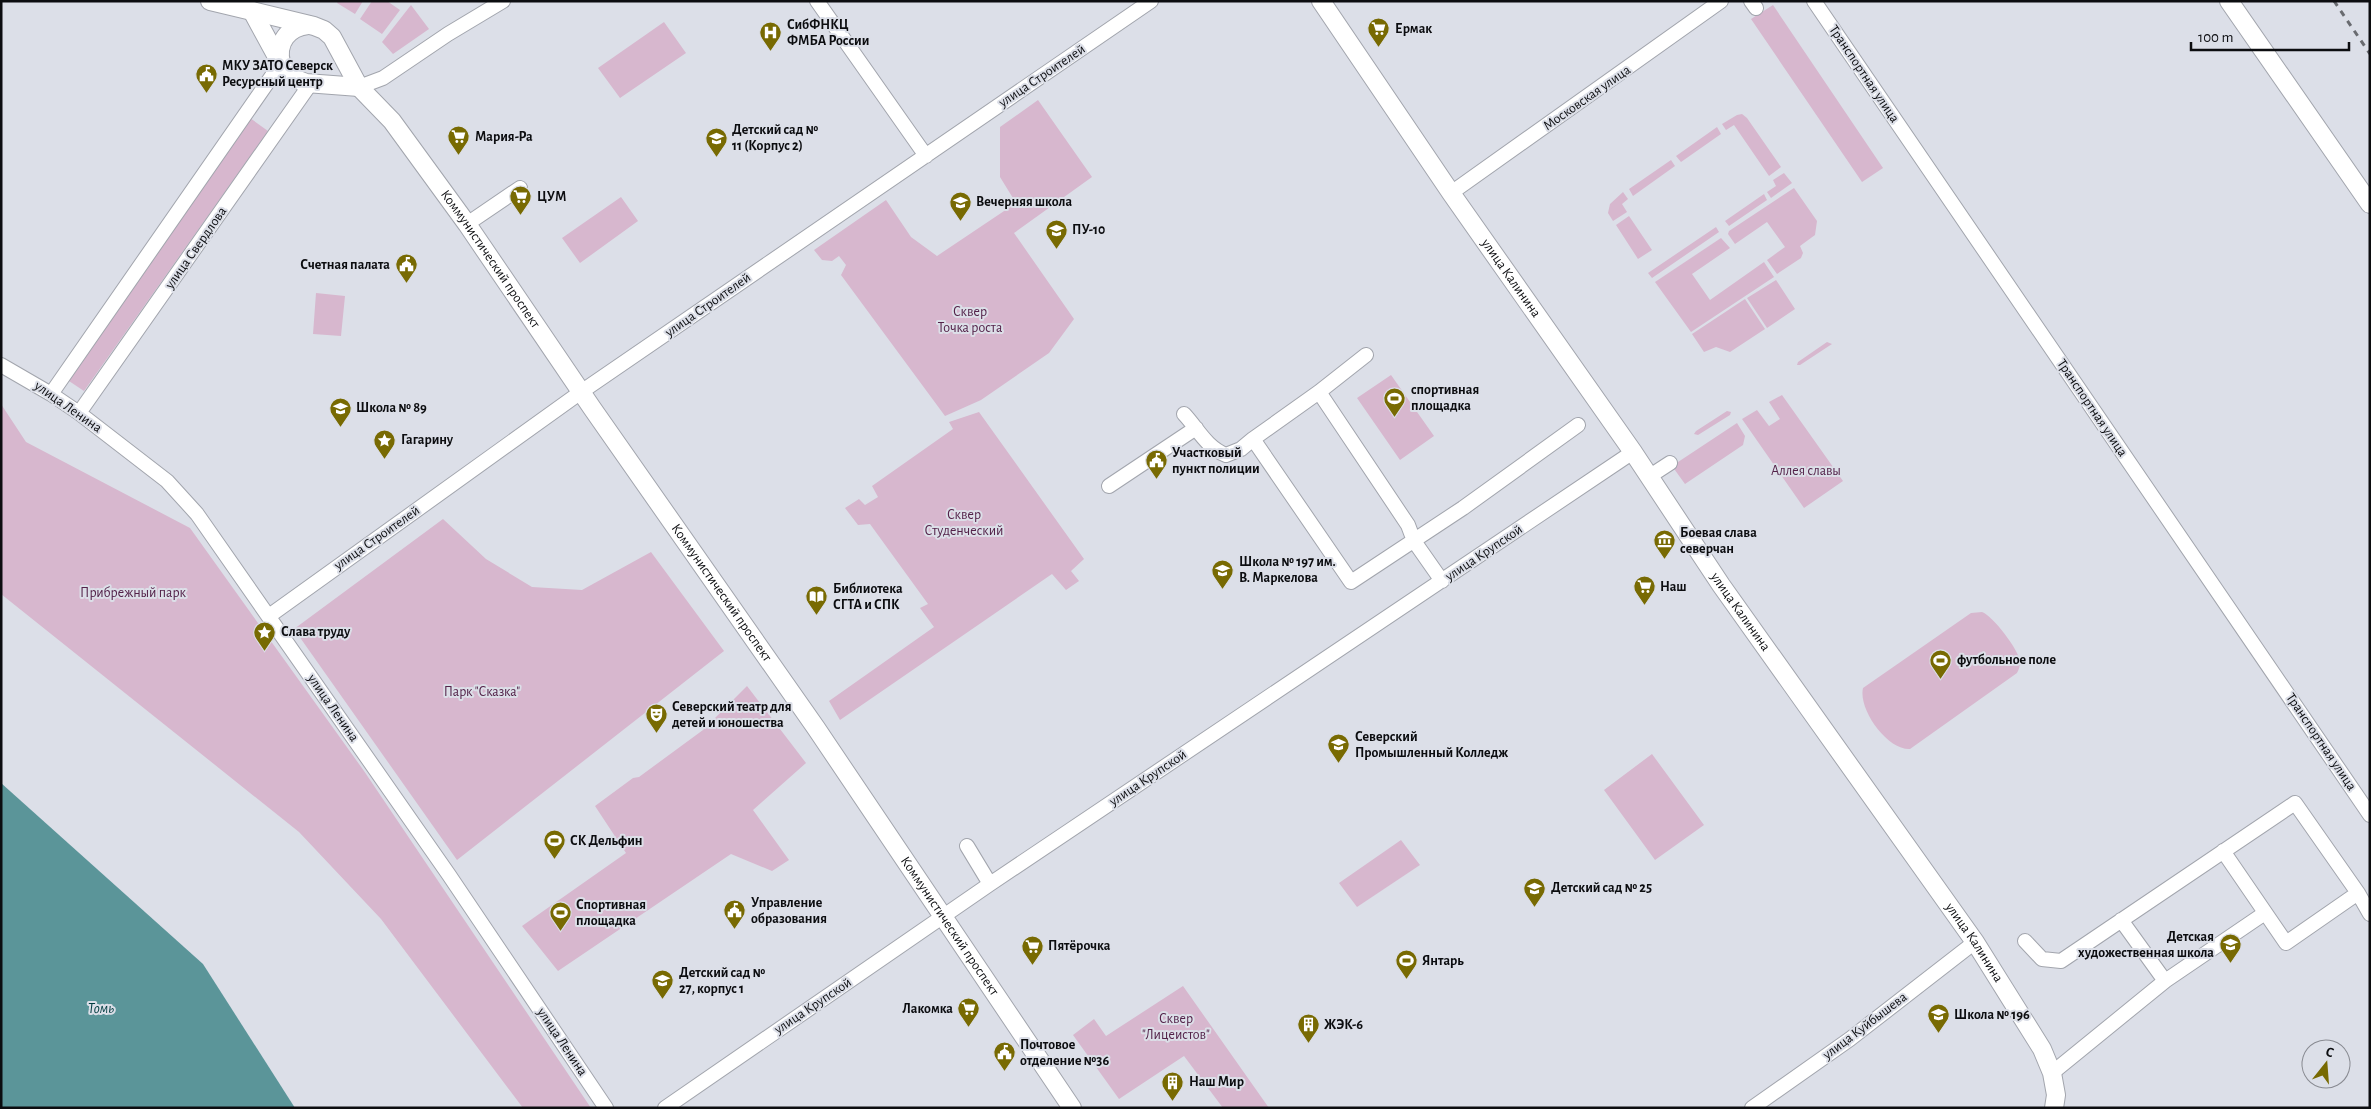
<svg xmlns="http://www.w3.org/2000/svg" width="2371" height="1109" font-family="'Alegreya Sans',sans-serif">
<rect width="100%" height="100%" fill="#dcdfe8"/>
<path fill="#d7b7ce" d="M338,1H363L355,14L337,3Z
M372,1H387L400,10L382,34L360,19Z
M411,5L429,29L393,54L382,42Z
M1773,5L1883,168L1862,182L1751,19Z
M664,22L686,53L620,98L598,68Z
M1038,100L1092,177L1014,233L1074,319L1049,353L981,400L945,416L841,275L846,265L839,256L832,261L822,260L814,250L886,200L911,237L937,256L1016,203L1000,177V127Z
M1742,114L1747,118L1781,167L1769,176L1734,125L1726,130L1722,124L1737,115Z
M250,118L268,131L84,391L66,379Z
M1717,127L1721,134L1681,162L1676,156Z
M1671,160L1675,166L1633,196L1629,189Z
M1784,173L1792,183L1771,198L1767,192L1776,186L1773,180Z
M1794,188L1817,221L1815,235L1800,246L1803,253L1801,258L1777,274L1767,260L1785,247L1767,222L1735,244L1728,234L1729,231Z
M1623,192L1628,199L1622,204L1627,212L1613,221L1608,213L1610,204Z
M1764,194L1767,200L1729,226L1725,221Z
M621,197L638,221L580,263L562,238Z
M1629,216L1652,250L1638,259L1616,225Z
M1716,227L1719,232L1652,278L1648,273Z
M1721,238L1730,248L1692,274L1710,300L1764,262L1774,277L1691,332L1655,282Z
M1776,280L1795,309L1767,328L1747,298Z
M316,293L345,296L341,336L313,334Z
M1745,299L1765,329L1730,352L1716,347L1704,352L1692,334Z
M1827,342L1832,344L1800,365H1797L1798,362Z
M1391,375L1434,436L1400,460L1357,398Z
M1782,395L1843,481L1804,508L1742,419L1757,410L1769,426L1780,419L1769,402Z
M1,404L26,442L190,528L364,771L591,1108H523L381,919L299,832L1,594Z
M1727,411L1731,412L1730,415L1698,435L1694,434L1696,431Z
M979,412L1084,559L1071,571L1079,581L1066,590L1052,574L840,720L829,701L934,627L920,608L928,604L870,524L858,525L845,508L859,499L865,505L878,497L872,486L953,429L949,422Z
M1737,423L1745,436L1743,445L1685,484L1672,466Z
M443,519L486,559L532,587L582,590L651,552L724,651L457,860L294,629Z
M1982,612C1993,616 2018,649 2020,661C2020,666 2019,669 2017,673L1910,749C1887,750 1858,709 1863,688L1971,613Z
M747,686L806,763L753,810L789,860L772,871L731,854L558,971L522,926L626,853L595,806L633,778L639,777L703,730Z
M1652,754L1704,825L1655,860L1604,790Z
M1401,840L1420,865L1357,907L1339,883Z
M1183,986L1269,1108H1223L1184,1056L1119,1099L1073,1035L1094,1019L1106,1036Z"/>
<path fill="#5b9599" d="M1,783L203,964L295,1108H1Z"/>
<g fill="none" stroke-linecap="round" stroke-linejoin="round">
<defs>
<path id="minor" d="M817,1L926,156
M1751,1L1756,8
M1814,1L2370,815
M359,87L383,78L448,34L503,1
M1451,193L1721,1
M467,224L520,188
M1366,355L1319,392L1408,525L1414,541L1442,581
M1,365L51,394L79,413L167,481L197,514L449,875L606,1108
M1319,392L1253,439L1351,582L1463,508L1578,425
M51,394L281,63
M79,413L311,83
M1184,414C1198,429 1206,447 1226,455L1241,449L1253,439
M1650,476L1670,463
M1109,486L1196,428
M269,616L581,392L1151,1
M967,846L990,884
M2223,851L2286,943L2358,893
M2025,941L2042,959L2061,961L2295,803L2358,893L2370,914
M2165,981L2265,913
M2052,1073L2165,981L2121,920
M665,1108L990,884L1633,452
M1752,1108L1850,1039L1975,942"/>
<g id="major">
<path id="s1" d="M210,1L314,26L324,30L332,37L359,87L392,121L467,224L592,408L816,728L1072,1108"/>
<path id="s2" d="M1321,1L1451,193L1633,452L1721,585L1975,942L2042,1049L2052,1073L2056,1095L2054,1108"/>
<path d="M2229,1L2370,204"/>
<path d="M252,11L283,68L293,78L306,83L359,87"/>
<path d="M281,63C276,43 288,27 308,25"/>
</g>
</defs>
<use href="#minor" stroke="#a2a5ad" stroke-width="16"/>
<use href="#major" stroke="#a2a5ad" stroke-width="20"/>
<use href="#minor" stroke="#fff" stroke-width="14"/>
<use href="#major" stroke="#fff" stroke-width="18"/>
<path stroke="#696b70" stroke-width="3" stroke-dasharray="6 6" stroke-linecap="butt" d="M2334,1L2370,54"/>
</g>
<defs>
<symbol id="supermarket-pin" viewBox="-11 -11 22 30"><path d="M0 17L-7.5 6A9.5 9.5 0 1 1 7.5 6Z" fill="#786a02" stroke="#dcdfe8"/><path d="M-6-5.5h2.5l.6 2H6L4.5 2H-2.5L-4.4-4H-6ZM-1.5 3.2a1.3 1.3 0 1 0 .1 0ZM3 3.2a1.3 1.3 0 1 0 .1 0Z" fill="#fff"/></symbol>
<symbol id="hospital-pin" viewBox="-11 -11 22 30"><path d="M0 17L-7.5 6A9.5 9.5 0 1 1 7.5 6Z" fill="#786a02" stroke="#dcdfe8"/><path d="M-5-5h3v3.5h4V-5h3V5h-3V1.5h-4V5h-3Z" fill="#fff"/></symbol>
<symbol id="civic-pin" viewBox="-11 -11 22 30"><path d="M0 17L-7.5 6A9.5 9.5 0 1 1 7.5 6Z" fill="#786a02" stroke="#dcdfe8"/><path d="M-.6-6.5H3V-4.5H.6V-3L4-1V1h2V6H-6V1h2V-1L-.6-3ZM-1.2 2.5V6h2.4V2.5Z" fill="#fff"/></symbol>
<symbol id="school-pin" viewBox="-11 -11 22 30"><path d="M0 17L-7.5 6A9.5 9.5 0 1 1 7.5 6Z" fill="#786a02" stroke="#dcdfe8"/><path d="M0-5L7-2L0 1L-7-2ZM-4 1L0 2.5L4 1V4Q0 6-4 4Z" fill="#fff"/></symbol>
<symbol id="university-pin" viewBox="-11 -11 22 30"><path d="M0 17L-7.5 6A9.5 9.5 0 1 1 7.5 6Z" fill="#786a02" stroke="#dcdfe8"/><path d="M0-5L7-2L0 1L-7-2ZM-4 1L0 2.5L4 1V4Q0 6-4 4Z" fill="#fff"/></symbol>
<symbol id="stadium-pin" viewBox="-11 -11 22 30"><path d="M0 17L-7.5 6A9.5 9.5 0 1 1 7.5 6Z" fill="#786a02" stroke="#dcdfe8"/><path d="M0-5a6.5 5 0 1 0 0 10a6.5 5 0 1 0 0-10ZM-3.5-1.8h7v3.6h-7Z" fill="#fff"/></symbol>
<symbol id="sight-pin" viewBox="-11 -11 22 30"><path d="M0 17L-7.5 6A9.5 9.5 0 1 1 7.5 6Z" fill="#786a02" stroke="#dcdfe8"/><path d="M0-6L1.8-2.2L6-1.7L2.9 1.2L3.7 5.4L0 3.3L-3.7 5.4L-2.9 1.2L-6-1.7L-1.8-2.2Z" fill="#fff"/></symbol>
<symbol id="museum-pin" viewBox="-11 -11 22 30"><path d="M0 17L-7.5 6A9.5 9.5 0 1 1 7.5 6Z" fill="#786a02" stroke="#dcdfe8"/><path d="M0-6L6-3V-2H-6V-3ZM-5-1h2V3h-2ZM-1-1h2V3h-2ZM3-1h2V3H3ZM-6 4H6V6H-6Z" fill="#fff"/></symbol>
<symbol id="library-pin" viewBox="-11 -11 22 30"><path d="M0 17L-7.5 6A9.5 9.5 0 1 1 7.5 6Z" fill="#786a02" stroke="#dcdfe8"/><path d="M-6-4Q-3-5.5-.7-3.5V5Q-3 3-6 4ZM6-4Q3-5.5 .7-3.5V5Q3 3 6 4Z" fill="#fff"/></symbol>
<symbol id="theatre-pin" viewBox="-11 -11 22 30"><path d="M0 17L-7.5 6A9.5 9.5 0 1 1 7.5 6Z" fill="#786a02" stroke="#dcdfe8"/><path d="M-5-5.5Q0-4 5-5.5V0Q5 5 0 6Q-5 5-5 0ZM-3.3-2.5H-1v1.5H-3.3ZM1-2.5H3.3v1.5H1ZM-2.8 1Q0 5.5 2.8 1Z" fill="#fff"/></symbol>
<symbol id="building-pin" viewBox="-11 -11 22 30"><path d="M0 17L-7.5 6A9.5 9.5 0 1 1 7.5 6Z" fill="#786a02" stroke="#dcdfe8"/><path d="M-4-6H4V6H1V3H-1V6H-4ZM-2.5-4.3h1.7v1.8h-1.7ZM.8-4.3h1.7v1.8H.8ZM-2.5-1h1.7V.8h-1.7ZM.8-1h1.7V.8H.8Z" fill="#fff"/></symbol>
</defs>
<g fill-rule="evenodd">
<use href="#supermarket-pin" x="1366" y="16" width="25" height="34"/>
<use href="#hospital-pin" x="758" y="20" width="25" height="34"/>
<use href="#civic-pin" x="194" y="62" width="25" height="34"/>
<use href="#supermarket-pin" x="446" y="124" width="25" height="34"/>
<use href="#school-pin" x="704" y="126" width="25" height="34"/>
<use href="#supermarket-pin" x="508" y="184" width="25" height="34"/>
<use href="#school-pin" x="948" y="190" width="25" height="34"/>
<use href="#university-pin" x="1044" y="218" width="25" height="34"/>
<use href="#civic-pin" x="394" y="252" width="25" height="34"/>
<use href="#stadium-pin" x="1382" y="386" width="25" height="34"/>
<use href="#school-pin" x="328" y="396" width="25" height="34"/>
<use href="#sight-pin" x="372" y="428" width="25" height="34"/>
<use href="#civic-pin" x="1144" y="448" width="25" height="34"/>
<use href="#museum-pin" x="1652" y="528" width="25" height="34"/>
<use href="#school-pin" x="1210" y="558" width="25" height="34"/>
<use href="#supermarket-pin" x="1632" y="574" width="25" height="34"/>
<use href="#library-pin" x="804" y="584" width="25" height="34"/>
<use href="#sight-pin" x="252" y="620" width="25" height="34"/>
<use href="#stadium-pin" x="1928" y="648" width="25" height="34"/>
<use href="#theatre-pin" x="644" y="702" width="25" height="34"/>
<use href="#university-pin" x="1326" y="732" width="25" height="34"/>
<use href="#stadium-pin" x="542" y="828" width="25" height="34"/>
<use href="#school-pin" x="1522" y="876" width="25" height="34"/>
<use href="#civic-pin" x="722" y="898" width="25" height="34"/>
<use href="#stadium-pin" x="548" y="900" width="25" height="34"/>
<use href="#school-pin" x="2218" y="932" width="25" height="34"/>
<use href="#supermarket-pin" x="1020" y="934" width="25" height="34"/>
<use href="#stadium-pin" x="1394" y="948" width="25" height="34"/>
<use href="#school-pin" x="650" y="968" width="25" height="34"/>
<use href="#supermarket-pin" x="956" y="996" width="25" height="34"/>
<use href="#school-pin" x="1926" y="1002" width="25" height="34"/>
<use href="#building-pin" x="1296" y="1012" width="25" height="34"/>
<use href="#civic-pin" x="992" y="1040" width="25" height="34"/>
<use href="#building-pin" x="1160" y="1070" width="25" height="34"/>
</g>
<g text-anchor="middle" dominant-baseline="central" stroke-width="4" stroke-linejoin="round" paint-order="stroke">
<g font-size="14" font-weight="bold" fill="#0c0d10" stroke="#dcdfe8" text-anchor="start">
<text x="787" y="25">СибФНКЦ<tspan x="787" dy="16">ФМБА России</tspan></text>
<text x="1395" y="29">Ермак</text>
<text x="222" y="66">МКУ ЗАТО Северск<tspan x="222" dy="16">Ресурсный центр</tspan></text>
<text x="732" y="130">Детский сад №<tspan x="732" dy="16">11 (Корпус 2)</tspan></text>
<text x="475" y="137">Мария-Ра</text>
<text x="537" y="197">ЦУМ</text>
<text x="976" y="202">Вечерняя школа</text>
<text x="1072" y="230">ПУ-10</text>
<text x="390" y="265" text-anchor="end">Счетная палата</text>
<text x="1411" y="390">спортивная<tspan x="1411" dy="16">площадка</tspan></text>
<text x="356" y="408">Школа № 89</text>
<text x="401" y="440">Гагарину</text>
<text x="1172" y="453">Участковый<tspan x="1172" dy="16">пункт полиции</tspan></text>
<text x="1680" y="533">Боевая слава<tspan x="1680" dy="16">северчан</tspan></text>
<text x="1239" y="562">Школа № 197 им.<tspan x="1239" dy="16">В. Маркелова</tspan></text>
<text x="1660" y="587">Наш</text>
<text x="833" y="589">Библиотека<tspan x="833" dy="16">СГТА и СПК</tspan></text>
<text x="281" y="632">Слава труду</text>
<text x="1957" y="660">футбольное поле</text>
<text x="672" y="707">Северский театр для<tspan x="672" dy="16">детей и юношества</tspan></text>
<text x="1355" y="737">Северский<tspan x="1355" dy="16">Промышленный Колледж</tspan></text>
<text x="570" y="841">СК Дельфин</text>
<text x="1551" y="888">Детский сад № 25</text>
<text x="751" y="903">Управление<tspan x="751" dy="16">образования</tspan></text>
<text x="576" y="905">Спортивная<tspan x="576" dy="16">площадка</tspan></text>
<text x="2214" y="937" text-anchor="end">Детская<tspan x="2214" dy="16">художественная школа</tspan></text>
<text x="1048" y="946">Пятёрочка</text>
<text x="1422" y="961">Янтарь</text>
<text x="679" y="973">Детский сад №<tspan x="679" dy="16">27, корпус 1</tspan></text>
<text x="953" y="1009" text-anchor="end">Лакомка</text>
<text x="1954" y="1015">Школа № 196</text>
<text x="1324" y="1025">ЖЭК-6</text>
<text x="1020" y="1045">Почтовое<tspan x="1020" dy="16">отделение №36</tspan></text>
<text x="1189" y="1082">Наш Мир</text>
</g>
<g font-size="14" fill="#0c0d10" stroke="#dcdfe8">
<text transform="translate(1864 74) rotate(56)">Транспортная улица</text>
<text transform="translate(1042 76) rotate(-34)">улица Строителей</text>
<text transform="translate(1587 98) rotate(-35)">Московская улица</text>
<text transform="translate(196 248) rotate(-55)">улица Свердлова</text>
<text stroke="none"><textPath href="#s1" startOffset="402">Коммунистический проспект</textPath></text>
<text stroke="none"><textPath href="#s2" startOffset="336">улица Калинина</textPath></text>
<text transform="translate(708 305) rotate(-35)">улица Строителей</text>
<text transform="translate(68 407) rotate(35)">улица Ленина</text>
<text transform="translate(2092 408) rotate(56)">Транспортная улица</text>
<text transform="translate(377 538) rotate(-35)">улица Строителей</text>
<text transform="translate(1484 553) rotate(-34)">улица Крупской</text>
<text stroke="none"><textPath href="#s1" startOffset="808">Коммунистический проспект</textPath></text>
<text stroke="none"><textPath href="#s2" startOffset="741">улица Калинина</textPath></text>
<text transform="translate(333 708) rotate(55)">улица Ленина</text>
<text transform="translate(2321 742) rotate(56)">Транспортная улица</text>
<text transform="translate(1148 778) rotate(-34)">улица Крупской</text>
<text stroke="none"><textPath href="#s1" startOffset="1212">Коммунистический проспект</textPath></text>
<text stroke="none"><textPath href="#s2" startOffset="1146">улица Калинина</textPath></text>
<text transform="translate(813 1006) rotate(-34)">улица Крупской</text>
<text transform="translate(1865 1026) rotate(-37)">улица Куйбышева</text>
<text transform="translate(562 1042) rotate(56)">улица Ленина</text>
</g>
<g font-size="14" fill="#532249" stroke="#dcdfe8">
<text x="970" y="312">Сквер<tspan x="970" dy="16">Точка роста</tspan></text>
<text x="1806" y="471">Аллея славы</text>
<text x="964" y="515">Сквер<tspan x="964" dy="16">Студенческий</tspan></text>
<text x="133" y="593">Прибрежный парк</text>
<text x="482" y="692">Парк "Сказка"</text>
<text x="1176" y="1019">Сквер<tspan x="1176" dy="16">"Лицеистов"</tspan></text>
</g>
<g font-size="15" font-style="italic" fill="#013c40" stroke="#dcdfe8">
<text x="101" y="1008">Томь</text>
</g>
</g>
<rect width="2371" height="1109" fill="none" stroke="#0c0d10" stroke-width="5"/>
<g transform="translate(2326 1064) rotate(17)"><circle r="24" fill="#dcdfe8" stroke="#898b92"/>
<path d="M0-4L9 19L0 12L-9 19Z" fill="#786a02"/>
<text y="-8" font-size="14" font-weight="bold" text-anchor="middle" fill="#0c0d10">С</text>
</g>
<path d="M2191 42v8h158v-8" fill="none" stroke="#0c0d10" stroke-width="2.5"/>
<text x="2198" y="42" font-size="15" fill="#0c0d10" stroke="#dcdfe8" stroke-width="4" paint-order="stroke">100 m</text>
</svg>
